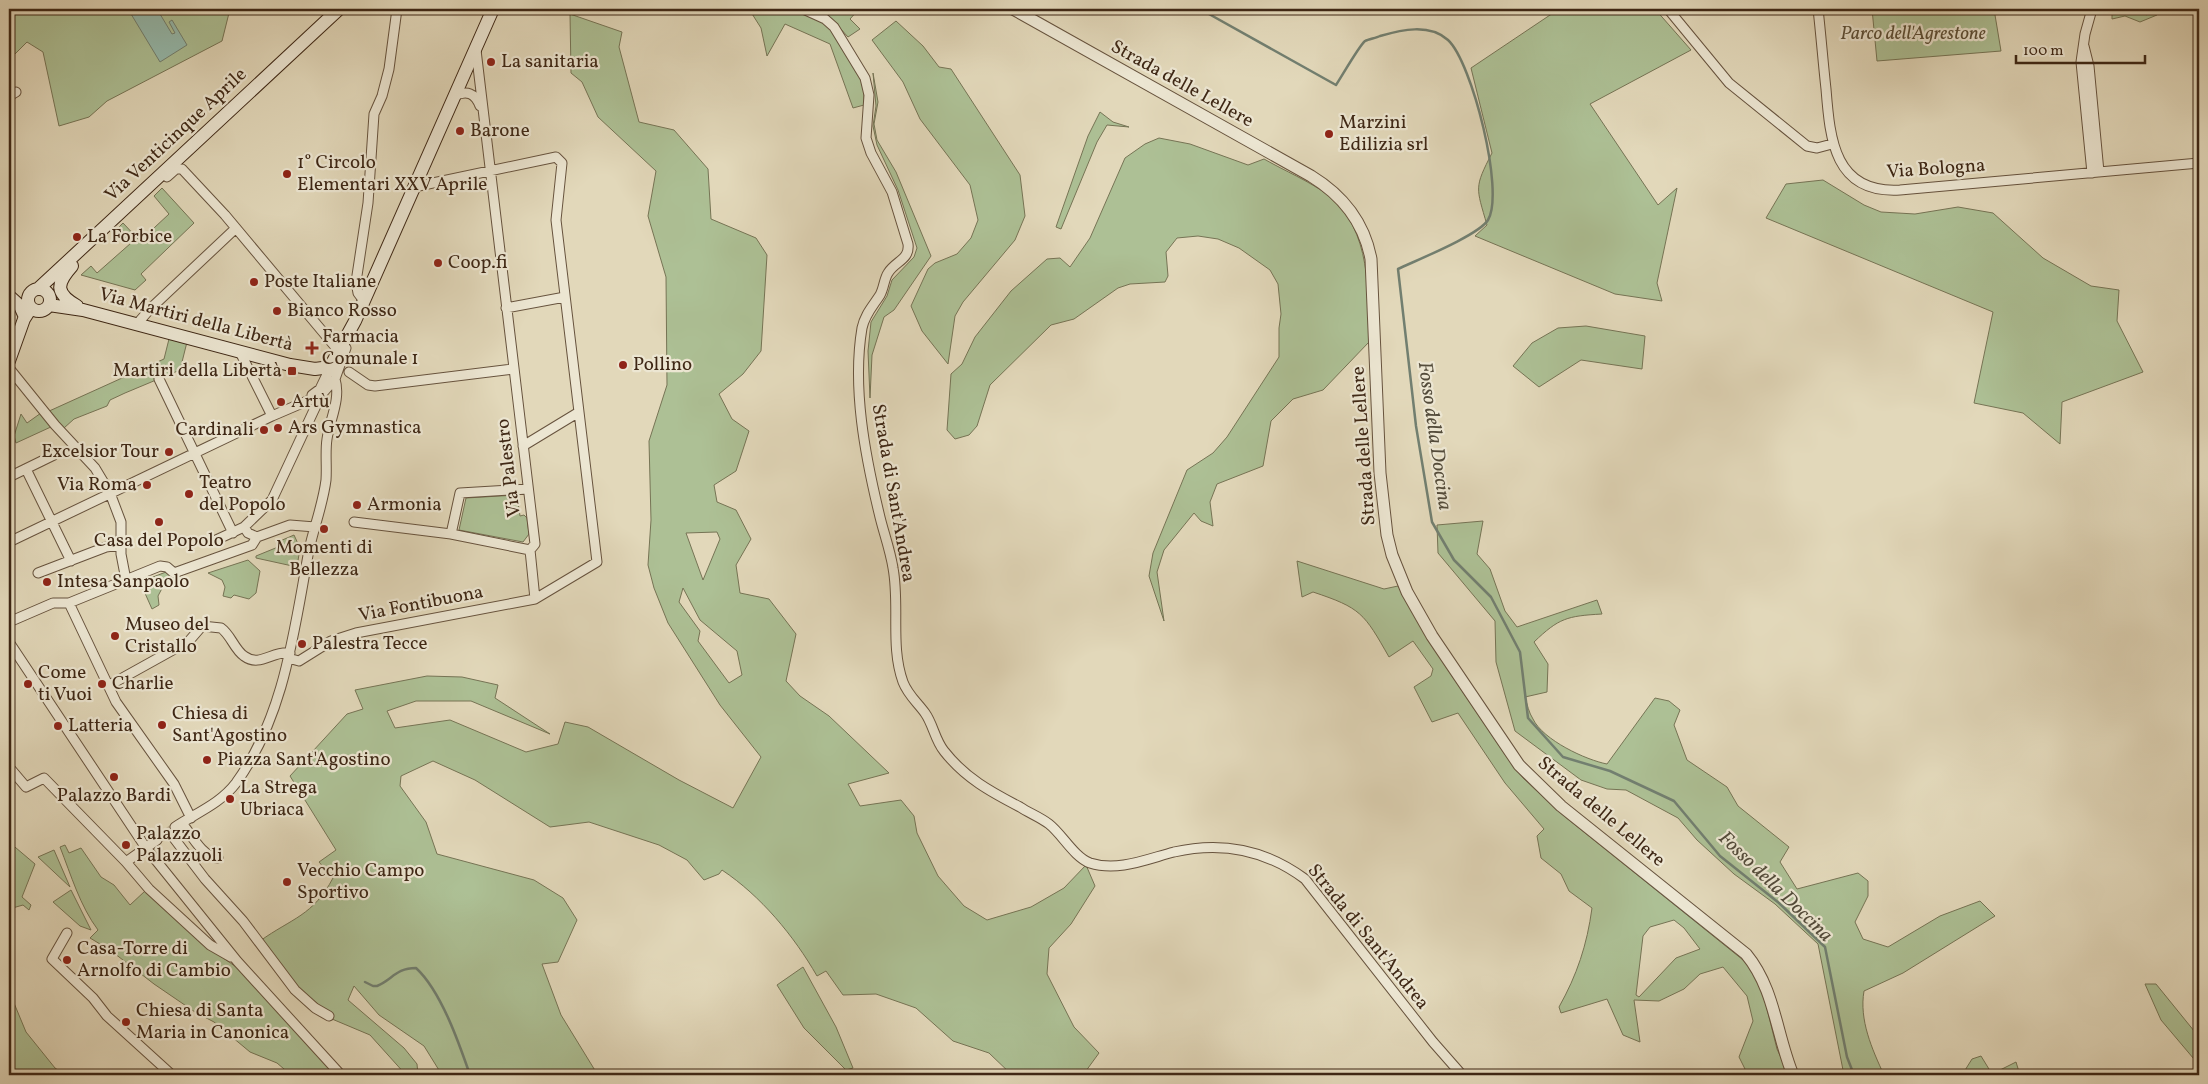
<svg xmlns="http://www.w3.org/2000/svg" width="2208" height="1084" font-family="Vollkorn,serif">
<rect width="100%" height="100%" fill="#e2d8ba"/>
<filter id="stains"><feTurbulence type="fractalNoise" baseFrequency=".004" numOctaves="4"/><feColorMatrix values="0 0 0 0 .2 0 0 0 0 .09 0 0 0 0 .02 0 0 0 .5 -.17"/></filter>
<radialGradient id="worn" r=".72"><stop offset=".6" stop-color="#630" stop-opacity="0"/><stop offset="1" stop-color="#630" stop-opacity=".3"/></radialGradient>
<path fill="#adc095" stroke="#767455" fill-rule="evenodd" d="M9,9H230L222,41L107,101L89,117L59,126L43,52L27,42L9,60Z
M749,9H796L831,26L857,69L864,86V105L853,108L830,44L785,24L767,56L761,28Z
M812,9H859L850,19L860,29L848,37L830,17Z
M1559,9H1655L1691,50L1590,104L1658,205L1677,188L1657,283L1662,301L1615,294L1475,236L1487,225C1476,187 1474,188 1492,153L1471,68Z
M1872,9H1994L2001,51L1877,61Z
M2122,9H2137L2147,15L2151,9H2154L2157,15L2140,22L2125,16L2112,19V13Z
M570,14L622,32L619,47L639,122L674,130L708,169L711,219L756,238L767,255L761,351L743,374L719,394L732,419L749,431L736,471L714,485L717,502L736,510L751,539L736,565L740,593L769,599L796,634L786,681L800,696L829,716L889,773L848,784L860,806L901,800L914,816L917,833L938,876L964,906L987,920L1031,907L1064,888L1086,865L1095,886L1071,924L1049,948L1047,974L1074,1027L1099,1053L1083,1075H1012L989,1053L953,1041L916,1008L876,994L843,995L826,971L817,976C794,936 761,896 722,870L719,874L704,880L687,860L659,845L589,822L550,827L475,780L433,761L401,776L400,786L426,822L437,854L534,880L563,898L577,920L558,962L542,964L561,1015L596,1072L600,1075H442L424,1046L379,1015L354,986L348,1000L404,1048L417,1064L418,1075H406L370,1035L332,1019L328,1012L296,987L260,941C292,918 313,916 333,878L319,862L336,850L290,776L347,714L363,709L355,690L427,676L462,677L498,685L495,698L550,734L471,701H416L387,711L395,728L450,720L526,752L558,744L565,722L588,727L679,780L733,808L761,757L720,705L668,623L654,588L648,565L651,520L649,441L667,385L666,277L648,216L656,171L598,117L582,82L571,73ZM717,532L720,539L703,580L686,533ZM683,588L700,620L737,651L742,675L729,683L698,641L700,631L679,602Z
M896,21L923,46L939,67L951,69L1020,175L1025,216L1015,240L963,302L955,316L948,364L922,331L911,306L928,269L935,263L957,254L971,238L978,220L970,185L920,119L903,82L872,40Z
M873,73L878,102L874,124L877,140L896,172L931,256L894,310L884,317L872,355L870,398L868,351L871,322L887,296L892,280L914,257L917,248L898,190L877,145L873,126L876,106Z
M1100,112L1113,122L1129,127L1107,125L1097,142L1061,229L1056,227L1088,136Z
M1159,138L1190,144L1248,165L1264,159C1285,171 1309,181 1328,195C1372,230 1368,293 1369,342L1323,390L1293,399L1271,421L1263,466L1217,484L1210,502L1213,526L1201,521L1194,513L1164,550L1157,572L1164,621L1149,576L1153,553L1187,470L1213,453L1227,437L1279,357V328L1281,314L1278,284L1270,270L1239,248L1218,239L1198,236L1177,238L1166,252L1168,276L1165,282L1130,284L1118,288L1074,319L1051,325L990,385L977,426L969,435L955,439L947,430L951,374L962,364L975,337L1011,291L1047,259L1060,258L1070,267L1090,238L1125,158L1145,144Z
M1823,180L1864,205L1881,212L1915,214L1958,207L1993,213L2043,258L2091,286L2119,290L2117,321L2143,372L2062,402L2060,444L2023,413L1974,403L1993,312L1766,218L1786,184Z
M162,188L194,223L141,274L146,280L135,290L81,275L91,266L97,273L131,243L117,229L123,223L140,241L169,214L154,196Z
M1586,326L1645,336L1642,369L1581,360L1539,387L1513,366L1532,343L1558,328Z
M169,339L187,342L180,370L125,393L110,400L107,406L74,419L64,428L60,427L47,412L164,359Z
M41,413L53,426L16,443L14,436L21,414L27,423Z
M517,495L520,516L524,515L527,518L529,534L523,542L459,530L466,498Z
M1483,521L1477,554L1490,569L1505,611L1517,627L1597,600L1602,614C1567,616 1559,618 1534,642L1548,664L1547,692L1525,697C1527,704 1529,713 1533,719C1543,740 1586,760 1607,764L1655,698L1669,701L1680,710L1674,725L1687,760L1727,787L1738,806L1789,847L1780,862L1797,889L1858,873L1868,881V896L1855,922L1863,939L1888,947L1940,916L1980,901L1995,916L1903,973L1864,991C1859,1020 1872,1049 1884,1075H1844L1818,944L1775,904L1734,874L1697,840L1678,818L1626,790L1607,789L1581,780L1515,731L1496,662L1495,621L1438,553L1437,525Z
M294,535L300,548L297,567L256,558V556L278,547L280,541Z
M248,560L260,571L256,593L249,599L234,595L231,598L223,596L225,587L222,580L208,573Z
M1297,561L1384,589L1398,586L1446,667L1506,756L1523,778L1564,816L1748,964L1763,993L1777,1049L1789,1075H1748L1739,1057L1753,1021L1747,996L1723,967L1700,974L1684,989L1659,1001L1634,1000L1640,1042L1623,1035L1607,999L1561,1013L1559,1007C1577,975 1587,945 1592,908L1569,891L1561,874L1541,858L1537,836L1544,829L1505,783L1458,713L1432,722L1414,687L1431,676L1433,669L1413,641L1389,657C1364,613 1361,608 1313,592L1302,597ZM1674,920L1684,928L1700,949L1676,958L1639,997L1636,995L1643,936L1650,927Z
M166,572L169,575L158,596L159,605L152,609L140,582Z
M9,842L35,864L22,897L31,905L29,910L23,905L9,909Z
M65,845L69,853L81,848L101,877L114,885L130,905L145,891L209,948L239,969L336,1075H291L277,1063L250,1052L214,1022L195,1012L154,984L110,950L90,938L98,930C80,906 71,875 60,847Z
M54,850L70,887L38,857Z
M71,890L91,930L80,926L53,902Z
M803,967L836,1027L853,1068L846,1070L804,1028L777,985Z
M2145,984H2156L2199,1037V1065L2161,1020Z
M9,991L26,1032L55,1068L65,1075H9Z
M1981,1056L1992,1074L2016,1062L2020,1075H1962L1972,1059Z"/>
<path fill="#95baad" stroke="#727f70" d="M128,9H157L172,34L175,33L169,22L172,20L187,45L160,62Z"/>
<g fill="none" stroke-linecap="round" stroke-linejoin="round">
<path stroke="#727f70" stroke-width="2.5" d="M1200,9L1336,85C1342,76 1359,46 1365,41C1369,39 1376,38 1380,36C1401,30 1429,23 1448,40C1472,62 1505,192 1488,220C1479,235 1417,260 1398,269L1416,426L1432,522L1454,560L1491,597L1520,652L1528,718L1563,757L1610,771L1674,801L1720,856L1779,903L1825,947L1847,1057L1854,1075
M365,982L373,986H377C392,980 396,968 416,968C441,991 459,1043 470,1075"/>
<path stroke="#c1b599" stroke-width="9" stroke-dasharray="9 4.5" stroke-linecap="butt" d="M157,840L175,827"/>
<defs>
<path id="minor" d="M803,9L825,19L834,27L865,78L869,95L866,138L871,153L892,192L908,244C910,260 895,261 888,273C884,279 884,288 880,295C873,306 865,314 862,328C852,387 865,455 879,513C883,531 890,549 893,568C900,606 890,646 903,682C908,695 917,702 925,713C933,724 935,740 944,751C965,778 991,792 1020,807C1029,813 1040,817 1049,824C1062,834 1074,857 1090,863C1118,872 1147,859 1174,852C1222,841 1266,850 1305,879L1433,1042L1462,1075
M1668,9L1729,83L1807,146L1817,148L1832,144
M1818,9C1821,35 1823,62 1826,89C1830,139 1834,194 1900,190L2199,163
M2084,46L2089,66L2099,172
M476,50L535,544L530,550L535,599
M9,96L16,92
M454,96C467,90 475,93 480,106
M2092,173L2081,62L2085,34L2092,9
M167,177L176,169H182L225,215L338,350
M414,187L556,157L562,163L556,220L579,412L523,446
M364,301L358,293L356,282L368,203L374,114L382,96L389,69L397,9
M506,308L565,297
M137,324L150,309L236,228
M240,352L272,416
M9,368L55,425L95,468L110,493L121,522V554L126,580
M349,372L368,385L375,386L513,369
M159,379L233,533
M312,395L320,389L331,366
M26,469L71,561
M9,477L54,455
M528,489L460,493L451,534L530,550
M354,522L451,534
M244,527L248,533L257,537L290,525L315,527
M216,540L244,527L272,500L321,395
M9,542L272,416L321,395L335,379L346,348
M38,573L106,547L120,545
M69,603L116,702L174,784L191,818
M9,622L53,603H69L160,566L167,567L174,573L252,545L257,537
M9,642L146,848L237,961L341,1075
M288,658L299,661L331,641L356,633L535,599L597,562L579,412
M108,686L189,641L202,626L221,628C231,635 234,649 244,656C260,668 273,650 290,653
M9,767L26,787L44,778L126,862L149,889L210,945L231,957
M182,823C191,834 202,857 218,858
M175,827C196,813 220,804 236,783C285,715 294,630 309,550C314,527 323,504 326,480C327,466 325,452 327,439C330,419 341,399 335,379
M185,827L173,837L205,879L243,921L295,990L315,1008L329,1016
M126,862L157,840
M67,933L52,959L93,998L107,1016L172,1075"/>
<path id="tertiary" d="M1013,9L1311,176C1342,195 1364,222 1371,259L1380,473L1387,535L1392,555L1407,592L1432,636L1519,765L1561,806L1746,954C1775,989 1776,1034 1793,1075"/>
<path id="secondary" d="M72,266C56,284 55,293 77,306
M28 300a11 11 0 1 1 22 0a11 11 0 1 1-22 0Z
M38,289L339,9
M9,296L20,306L25,317
M49,305L83,310L290,365L315,369L330,367L355,321L493,9
M9,361L24,319L31,308"/>
</defs>
<use href="#minor" stroke="#67533e" stroke-width="11"/>
<use href="#tertiary" stroke="#67533e" stroke-width="13"/>
<use href="#secondary" stroke="#3e2715" stroke-width="14"/>
<use href="#minor" stroke="#ece6d2" stroke-width="9"/>
<use href="#tertiary" stroke="#ece6d2" stroke-width="11"/>
<use href="#secondary" stroke="#ece6d2" stroke-width="12"/>
</g>
<g fill="#8f2418" stroke="#ece6d2" stroke-width="2">
<circle cx="491" cy="62" r="5"/>
<circle cx="460" cy="131" r="5"/>
<circle cx="1329" cy="134" r="5"/>
<circle cx="287" cy="174" r="5"/>
<circle cx="77" cy="237" r="5"/>
<circle cx="438" cy="263" r="5"/>
<circle cx="254" cy="282" r="5"/>
<circle cx="277" cy="311" r="5"/>
<path d="M309.5 340.5h5v5h5v5h-5v5h-5v-5h-5v-5h5z"/>
<circle cx="623" cy="365" r="5"/>
<rect x="287" y="366" width="10" height="10" rx="2.5"/>
<circle cx="281" cy="402" r="5"/>
<circle cx="278" cy="428" r="5"/>
<circle cx="264" cy="430" r="5"/>
<circle cx="169" cy="452" r="5"/>
<circle cx="147" cy="485" r="5"/>
<circle cx="189" cy="494" r="5"/>
<circle cx="357" cy="505" r="5"/>
<circle cx="159" cy="522" r="5"/>
<circle cx="324" cy="529" r="5"/>
<circle cx="47" cy="582" r="5"/>
<circle cx="115" cy="636" r="5"/>
<circle cx="302" cy="644" r="5"/>
<circle cx="28" cy="684" r="5"/>
<circle cx="102" cy="684" r="5"/>
<circle cx="162" cy="725" r="5"/>
<circle cx="58" cy="726" r="5"/>
<circle cx="207" cy="760" r="5"/>
<circle cx="114" cy="777" r="5"/>
<circle cx="230" cy="799" r="5"/>
<circle cx="126" cy="845" r="5"/>
<circle cx="287" cy="882" r="5"/>
<circle cx="67" cy="960" r="5"/>
<circle cx="126" cy="1022" r="5"/>
</g>
<g text-anchor="middle" dominant-baseline="central" stroke-width="4.5" stroke-linejoin="round" paint-order="stroke">
<g font-size="19" font-style="italic" fill="#5a4d35" stroke="#ece6d2">
<text x="1913" y="34">Parco dell'Agrestone</text>
</g>
<g font-size="19" fill="#3e2715" stroke="#ece6d2" text-anchor="start">
<text x="501" y="62">La sanitaria</text>
<text x="1339" y="123">Marzini<tspan x="1339" dy="22">Edilizia srl</tspan></text>
<text x="470" y="131">Barone</text>
<text x="297" y="163">1° Circolo<tspan x="297" dy="22">Elementari XXV Aprile</tspan></text>
<text x="87" y="237">La Forbice</text>
<text x="448" y="263">Coop.fi</text>
<text x="264" y="282">Poste Italiane</text>
<text x="287" y="311">Bianco Rosso</text>
<text x="322" y="337">Farmacia<tspan x="322" dy="22">Comunale 1</tspan></text>
<text x="633" y="365">Pollino</text>
<text x="282" y="371" text-anchor="end">Martiri della Libertà</text>
<text x="291" y="402">Artù</text>
<text x="288" y="428">Ars Gymnastica</text>
<text x="254" y="430" text-anchor="end">Cardinali</text>
<text x="159" y="452" text-anchor="end">Excelsior Tour</text>
<text x="199" y="483">Teatro<tspan x="199" dy="22">del Popolo</tspan></text>
<text x="137" y="485" text-anchor="end">Via Roma</text>
<text x="367" y="505">Armonia</text>
<text x="159" y="541" text-anchor="middle">Casa del Popolo</text>
<text x="324" y="548" text-anchor="middle">Momenti di<tspan x="324" dy="22">Bellezza</tspan></text>
<text x="57" y="582">Intesa Sanpaolo</text>
<text x="125" y="625">Museo del<tspan x="125" dy="22">Cristallo</tspan></text>
<text x="312" y="644">Palestra Tecce</text>
<text x="38" y="673">Come<tspan x="38" dy="22">ti Vuoi</tspan></text>
<text x="112" y="684">Charlie</text>
<text x="172" y="714">Chiesa di<tspan x="172" dy="22">Sant'Agostino</tspan></text>
<text x="68" y="726">Latteria</text>
<text x="217" y="760">Piazza Sant'Agostino</text>
<text x="240" y="788">La Strega<tspan x="240" dy="22">Ubriaca</tspan></text>
<text x="114" y="796" text-anchor="middle">Palazzo Bardi</text>
<text x="136" y="834">Palazzo<tspan x="136" dy="22">Palazzuoli</tspan></text>
<text x="297" y="871">Vecchio Campo<tspan x="297" dy="22">Sportivo</tspan></text>
<text x="77" y="949">Casa-Torre di<tspan x="77" dy="22">Arnolfo di Cambio</tspan></text>
<text x="136" y="1011">Chiesa di Santa<tspan x="136" dy="22">Maria in Canonica</tspan></text>
</g>
<g font-size="19" fill="#3e2715" stroke="#ece6d2">
<text transform="translate(1182 84) rotate(29)">Strada delle Lellere</text>
<text transform="translate(176 135) rotate(-43)">Via Venticinque Aprile</text>
<text transform="translate(1936 169) rotate(-4)">Via Bologna</text>
<text transform="translate(196 320) rotate(15)">Via Martiri della Libertà</text>
<text transform="translate(1364 446) rotate(-94)">Strada delle Lellere</text>
<text transform="translate(509 468) rotate(-97)">Via Palestro</text>
<text transform="translate(893 493) rotate(80)">Strada di Sant'Andrea</text>
<text transform="translate(421 604) rotate(-11)">Via Fontibuona</text>
<text transform="translate(1601 812) rotate(40)">Strada delle Lellere</text>
<text transform="translate(1368 937) rotate(51)">Strada di Sant'Andrea</text>
</g>
<g font-size="20" font-style="italic" fill="#544c3b" stroke="#ece6d2">
<text transform="translate(1434 436) rotate(82)">Fosso della Doccina</text>
<text transform="translate(1775 887) rotate(44)">Fosso della Doccina</text>
</g>
</g>
<rect width="2208" height="1084" fill="none" stroke="#e2d8ba" stroke-width="30"/>
<rect x="10" y="10" width="2188" height="1064" fill="none" stroke="#3e2715" stroke-width="2.5"/>
<rect x="15" y="15" width="2178" height="1054" fill="none" stroke="#3e2715"/>
<path d="M2016 55v8h129v-8" fill="none" stroke="#3e2715" stroke-width="2.5"/>
<text x="2023" y="55" font-size="15" fill="#3e2715" stroke="#ece6d2" stroke-width="4" paint-order="stroke">100 m</text>
<rect width="100%" height="100%" filter="url(#stains)"/>
<rect width="100%" height="100%" fill="url(#worn)"/>
</svg>
